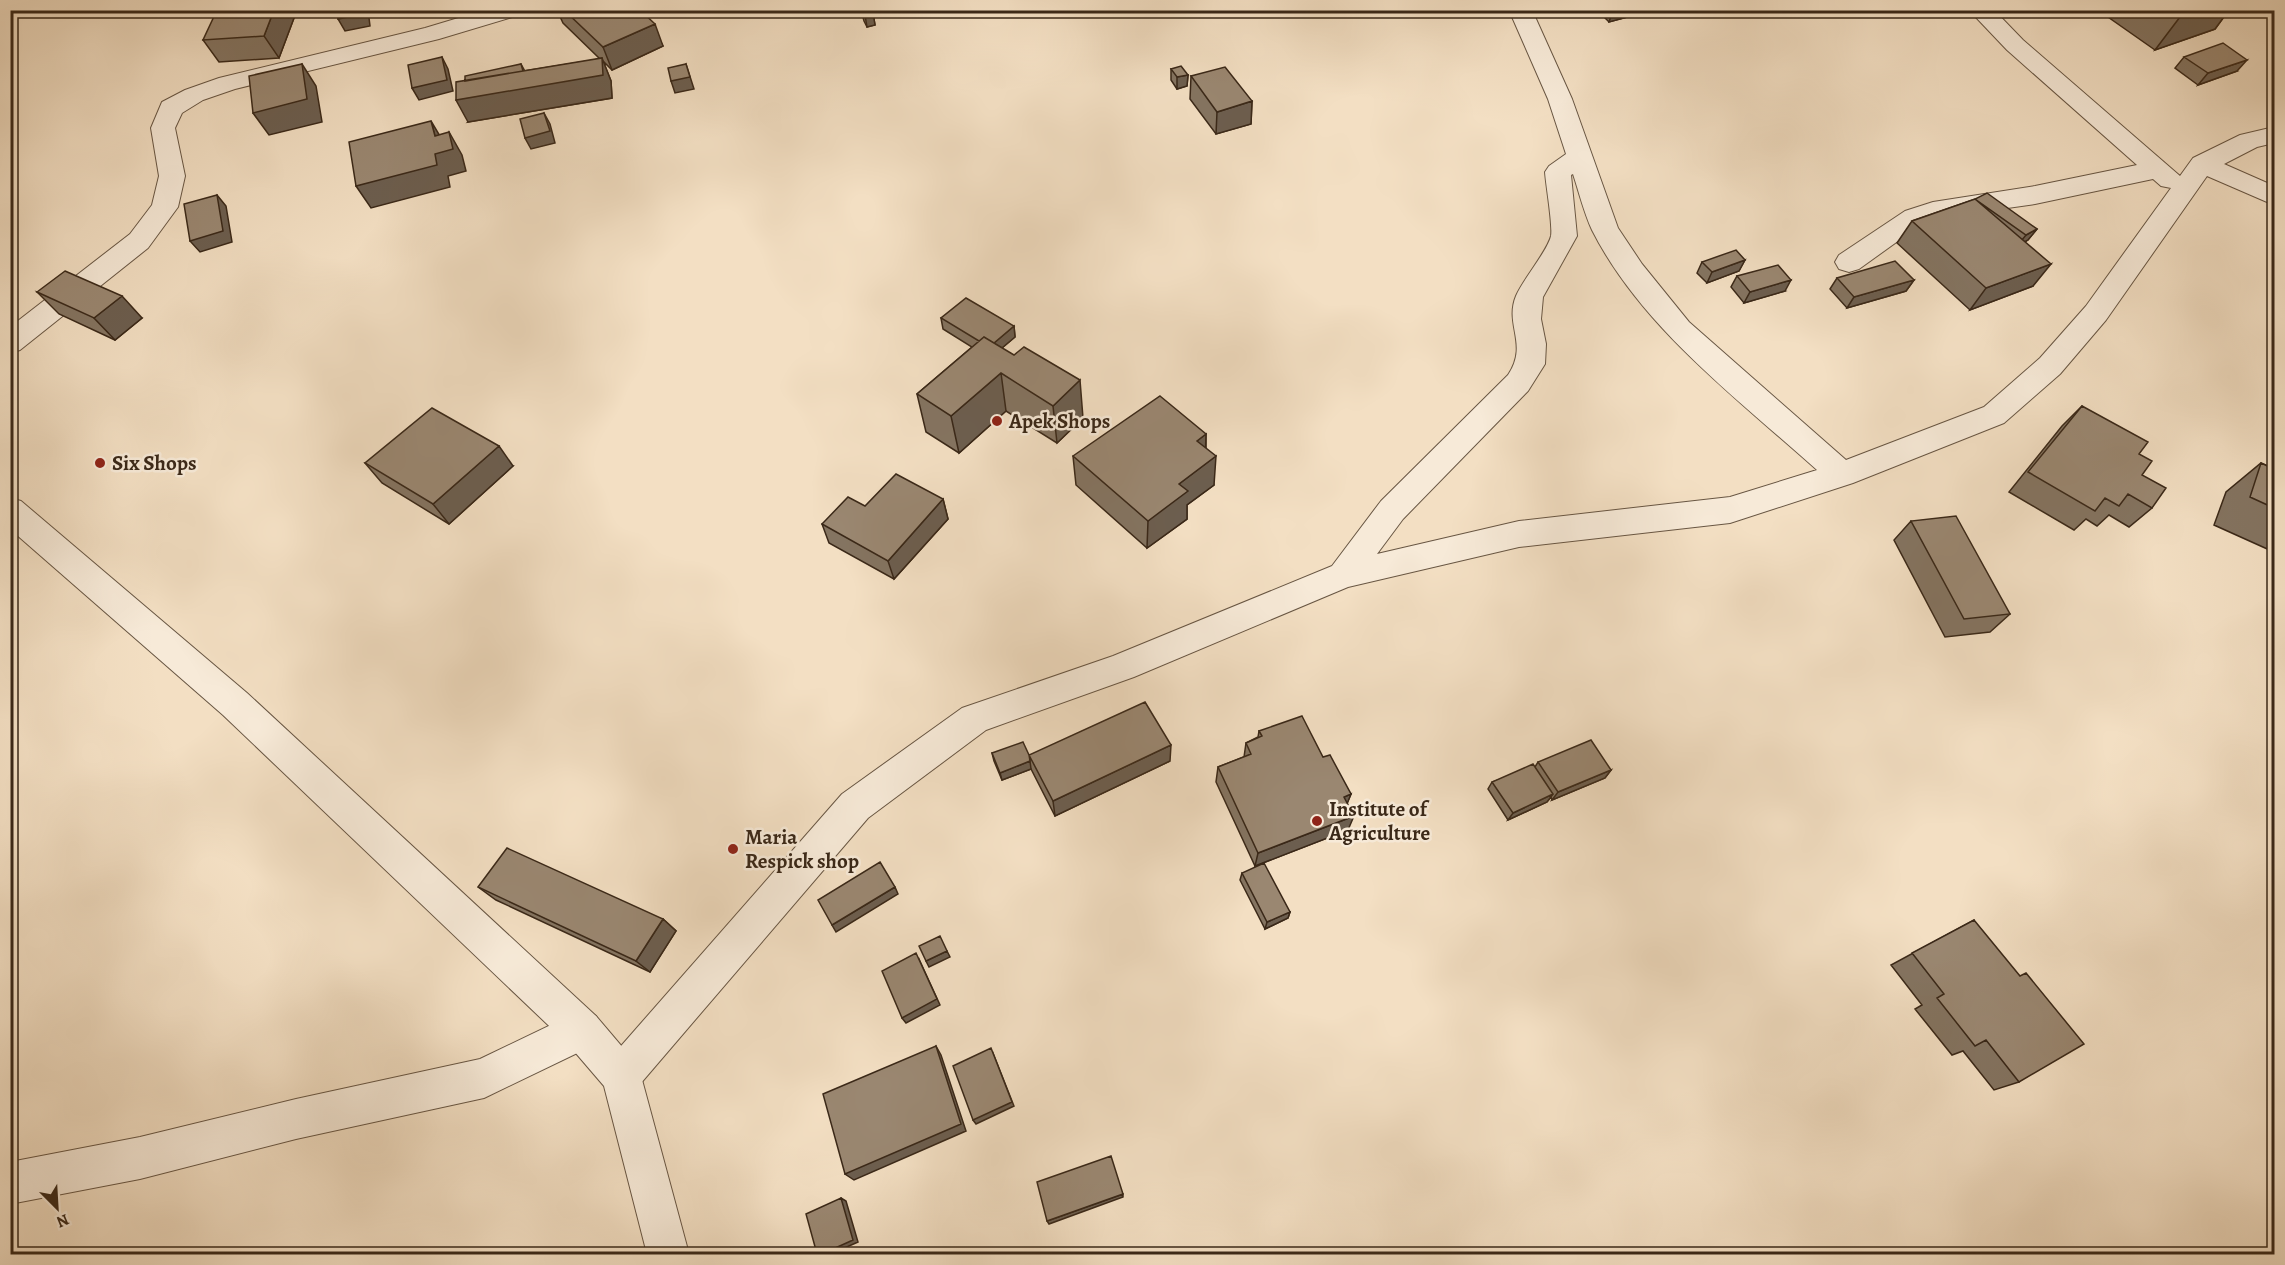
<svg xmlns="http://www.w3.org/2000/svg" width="2285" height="1265" font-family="Alegreya,serif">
<rect width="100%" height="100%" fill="#f3dfc3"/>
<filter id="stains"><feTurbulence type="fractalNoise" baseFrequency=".00333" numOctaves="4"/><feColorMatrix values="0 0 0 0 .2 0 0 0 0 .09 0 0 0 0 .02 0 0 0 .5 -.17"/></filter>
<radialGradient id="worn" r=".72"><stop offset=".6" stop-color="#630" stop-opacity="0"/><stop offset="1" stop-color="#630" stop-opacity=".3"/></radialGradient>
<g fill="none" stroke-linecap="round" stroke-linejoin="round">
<defs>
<path id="minor" d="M485,10H522L519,15L439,39L235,89L203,100L182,113L175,128L185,176L178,207L148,248L20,350L10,353V327L130,234L152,205L159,176L151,128L162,102L185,90L219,78L425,28Z
M1509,10H1532L1572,99L1618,228L1642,264L1689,322L1846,460L1984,407L2040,358L2086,306L2171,188L2161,186L2153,179L2035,204L1944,217L1923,223L1859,269L1849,272L1839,269L1835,262L1839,255L1905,211L1933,202L2035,186L2137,165L2007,50L1969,10H1994L2023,40L2180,176L2193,158L2240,135L2274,127V143L2257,147L2224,164L2274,186V205L2207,176L2106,320L2060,374L2004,423L1853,483L1730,523L1519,547L1348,587L1134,677L986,730L868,818L635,1090L621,1096L607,1090L601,1076L607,1062L842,794L962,708L1113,656L1332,566L1381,501L1508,375C1529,344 1504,325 1516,296C1523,279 1547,252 1551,236C1553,225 1546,186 1545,172L1549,166L1566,154L1548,99ZM1573,174C1579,192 1584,213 1592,230C1641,327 1738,399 1817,470L1730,497L1519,521L1377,554L1403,519L1528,391L1545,364L1546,344L1541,319L1543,297L1577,236L1571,175Z
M582,1010L596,1016L602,1030L596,1044L484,1098L296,1139L140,1179L10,1204V1162L140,1137L296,1099L480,1059Z"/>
<path id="tertiary" d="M10,498L21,501L247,693L596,1016L635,1062L641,1076L689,1254H647L604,1086L568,1044L223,715L10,529Z"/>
</defs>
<use href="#minor" stroke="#685643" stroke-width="2"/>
<use href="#tertiary" stroke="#685643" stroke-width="2"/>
<use href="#minor" fill="#f7ead8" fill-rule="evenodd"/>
<use href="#tertiary" fill="#f7ead8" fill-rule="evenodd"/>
</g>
<path fill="#847461" stroke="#3a2818" stroke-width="1.5" d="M297,10L279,58L219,62L203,40Z
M557,10H643L663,46L612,70L603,61L611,81L612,98L468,122L524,71L600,59L563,23Z
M861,10L873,13L875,25L867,27L864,21Z
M1573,10H1640L1639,14L1609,22L1598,11L1578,16Z
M2098,10H2229L2215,29L2155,50Z
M2184,57L2237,71L2198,85L2175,68Z
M1171,69L1188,75L1187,86L1177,89L1171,80Z
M1191,76L1252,101L1251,124L1216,134L1190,99Z
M1975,199L2037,229L2028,240L2025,242L2033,286L1970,310L1897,243L1912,221Z
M1745,260L1739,271L1707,283L1697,273L1702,262Z
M1737,276L1785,291L1744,303L1731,287Z
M1837,278L1914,280L1906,291L1847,308L1830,289Z
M37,292L142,318L115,340L59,314Z
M941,318L1014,326L1015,337L1002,348L1083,418L1057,443L1006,411L959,453L926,432L917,394L972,347L943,329Z
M2082,406L2139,454L2142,475L2152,508L2129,527L2109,515L2097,526L2086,519L2074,530L2009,492L2062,426Z
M1206,434V448L1214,485L1187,505V519L1147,548L1076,485L1073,456Z
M365,463L513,466L449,524L382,483Z
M2261,463L2274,469V552L2214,525L2226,492Z
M943,499L948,519L894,579L829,543L822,524L865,506Z
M1911,521L2010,614L1990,632L1945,637L1894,540Z
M1259,731L1323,757L1351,794L1347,803L1348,830L1255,866L1216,782L1218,767L1244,757L1246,743L1258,737Z
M992,753L1029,755L1170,761L1055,816L1031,769L1002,780L994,761Z
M1538,762L1611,770L1605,778L1552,800L1551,797L1547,802L1508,820L1488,789L1492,782L1535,767Z
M1242,873L1290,912L1288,918L1265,929L1240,880Z
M478,887L663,919L676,931L650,972L496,900Z
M1974,920L2019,1082L1994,1090L1963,1051L1952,1055L1915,1009L1922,1005L1891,965Z"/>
<path fill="#6c5e4f" stroke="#3a2818" stroke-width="1.5" d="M274,10H297L279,58L264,36Z
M363,10H368L370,26L345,31L338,19Z
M1580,10H1598L1578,16Z
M1613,10H1640L1639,14L1609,22Z
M2199,10H2229L2215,29L2155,50L2180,17Z
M873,13L875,25L867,27L865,15Z
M655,24L663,46L612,70L603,47Z
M442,57L448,69L453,91L419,100L412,88Z
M602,58L611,81L612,98L468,122L456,100L521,64L527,75Z
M2247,60L2237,71L2198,85L2208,73Z
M302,64L316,86L322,122L269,135L253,113Z
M686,64L694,89L675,93L671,81Z
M1188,75L1187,86L1177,89V77Z
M1252,101L1251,124L1216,134L1217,112Z
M544,113L550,124L555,143L531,149L525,138Z
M431,121L444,143L449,132L462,155L466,171L448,176L450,187L371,208L356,186L435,154V136Z
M217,195L226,206L232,242L200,252L190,241Z
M2037,229L2028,240L2017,246L2026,235Z
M1745,260L1739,271L1707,283L1712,272Z
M2051,264L2033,286L1970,310L1986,288Z
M1791,280L1785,291L1744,303L1750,292Z
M1914,280L1906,291L1847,308L1854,297Z
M122,296L142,318L115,340L94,318Z
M1014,326L1015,337L990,358L989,347Z
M1001,373L1006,411L959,453L951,416Z
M1080,380L1083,418L1057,443L1053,406Z
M1206,434L1205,463L1197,441Z
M499,446L513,466L449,524L433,504Z
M1216,456L1214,485L1187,505V519L1147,548L1148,521L1179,484Z
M943,499L948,519L894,579L888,561Z
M1171,745L1170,761L1055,816L1053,801Z
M1030,761L1031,769L1002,780L1000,773Z
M1611,770L1605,778L1552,800L1558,792Z
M1351,794L1345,809L1344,797Z
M1553,794L1547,802L1508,820L1513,813Z
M1354,816L1348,830L1255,866L1258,853Z
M895,887L898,894L836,932L832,925Z
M1290,912L1288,918L1265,929L1267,922Z
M663,919L676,931L650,972L636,961Z
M947,951L950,957L929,967L926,961Z
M919,959L940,1005L906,1023L902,1018Z
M936,1046L941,1055L966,1131L854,1180L845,1174Z
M993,1053L1014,1106L976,1124L973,1120Z
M1123,1194V1197L1049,1224L1047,1221Z
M841,1198L846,1201L858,1242L831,1254H822Z"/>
<path fill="#9a8771" stroke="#3a2818" stroke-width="1.5" d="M217,10H274L264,36L203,40Z
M337,10H363V14L338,19Z
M564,10H640L655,24L603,47Z
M862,10H871L873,13L865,15Z
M2170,10H2199L2180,17Z
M2223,43L2247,60L2208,73L2184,57Z
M442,57L447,80L412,88L408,65Z
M602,58L603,75L456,100V82Z
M302,64L307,99L253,113L249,76Z
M521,64L523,71L465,81V76Z
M686,64L690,77L671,81L668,68Z
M1181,66L1188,75L1177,77L1171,69Z
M1225,67L1252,101L1217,112L1191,76Z
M544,113L550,131L525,138L520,119Z
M431,121L435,136L449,132L453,149L435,154L437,165L356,186L349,142Z
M1987,193L2037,229L2026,235L1975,199Z
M217,195L223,231L190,241L184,204Z
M1975,199L2051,264L1986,288L1912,221Z
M1736,250L1745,260L1712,272L1702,262Z
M1895,261L1914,280L1854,297L1837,278Z
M1778,265L1791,280L1750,292L1737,276Z
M65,271L122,296L94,318L37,292Z
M966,298L1014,326L994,343L984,337L979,341L941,318Z
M984,337L1014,355L1024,347L1080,380L1053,406L1001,373L951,416L917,394Z
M1160,396L1206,434L1197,441L1216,456L1179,484L1188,491L1148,521L1073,456Z
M2082,406L2148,442L2139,454L2152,461L2142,475L2166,488L2152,508L2128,494L2119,506L2105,498L2095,511L2028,472Z
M432,408L499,446L433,504L365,463Z
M2261,463L2274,469V508L2250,497Z
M896,474L943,499L888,561L822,524L848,497L865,506Z
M1956,516L2010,614L1964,619L1911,521Z
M1145,702L1171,745L1053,801L1029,755Z
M1302,716L1323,757L1330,755L1351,794L1344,797L1354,816L1258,853L1218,767L1251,754L1246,743L1262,736L1259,731Z
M1591,740L1611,770L1558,792L1538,762Z
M1023,742L1029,755L1030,761L1000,773L992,753Z
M1533,764L1553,794L1513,813L1492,782Z
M507,848L663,919L636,961L478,887Z
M880,862L895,887L832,925L818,900Z
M1264,863L1290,912L1267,922L1242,873Z
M1974,920L2020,976L2026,973L2084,1044L2019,1082L1986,1040L1975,1046L1937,998L1944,994L1912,953Z
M940,936L947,951L926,961L919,946Z
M916,953L937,999L902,1018L882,971Z
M936,1046L961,1124L845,1174L823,1094Z
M991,1048L1012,1102L973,1120L953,1066Z
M1111,1156L1123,1194L1047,1221L1037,1182Z
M841,1198L853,1240L822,1254H817L806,1214Z"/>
<g fill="#8f2418" stroke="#f7ead8" stroke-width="2">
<circle cx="997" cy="421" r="6"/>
<circle cx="100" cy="463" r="6"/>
<circle cx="1317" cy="821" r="6"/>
<circle cx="733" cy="849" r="6"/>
</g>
<g text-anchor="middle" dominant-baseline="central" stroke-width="5" stroke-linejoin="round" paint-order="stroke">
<g font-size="21" font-weight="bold" fill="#3a2818" stroke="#f7ead8" text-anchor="start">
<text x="1009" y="421">Apek Shops</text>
<text x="112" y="463">Six Shops</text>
<text x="1329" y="809">Institute of<tspan x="1329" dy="24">Agriculture</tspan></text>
<text x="745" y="837">Maria<tspan x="745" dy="24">Respick shop</tspan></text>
</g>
</g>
<rect width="2285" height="1265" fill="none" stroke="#f3dfc3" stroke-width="36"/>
<rect x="12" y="12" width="2261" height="1241" fill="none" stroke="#3a2818" stroke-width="3"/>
<rect x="18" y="18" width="2249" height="1229" fill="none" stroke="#3a2818" stroke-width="1.5"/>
<g transform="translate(57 1208) rotate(156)" stroke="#f7ead8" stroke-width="4.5" paint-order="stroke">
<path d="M0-4.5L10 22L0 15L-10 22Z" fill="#3a2818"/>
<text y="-9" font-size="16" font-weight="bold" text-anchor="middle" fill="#3a2818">N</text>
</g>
<rect width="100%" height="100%" filter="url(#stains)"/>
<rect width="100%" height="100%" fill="url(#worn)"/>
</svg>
